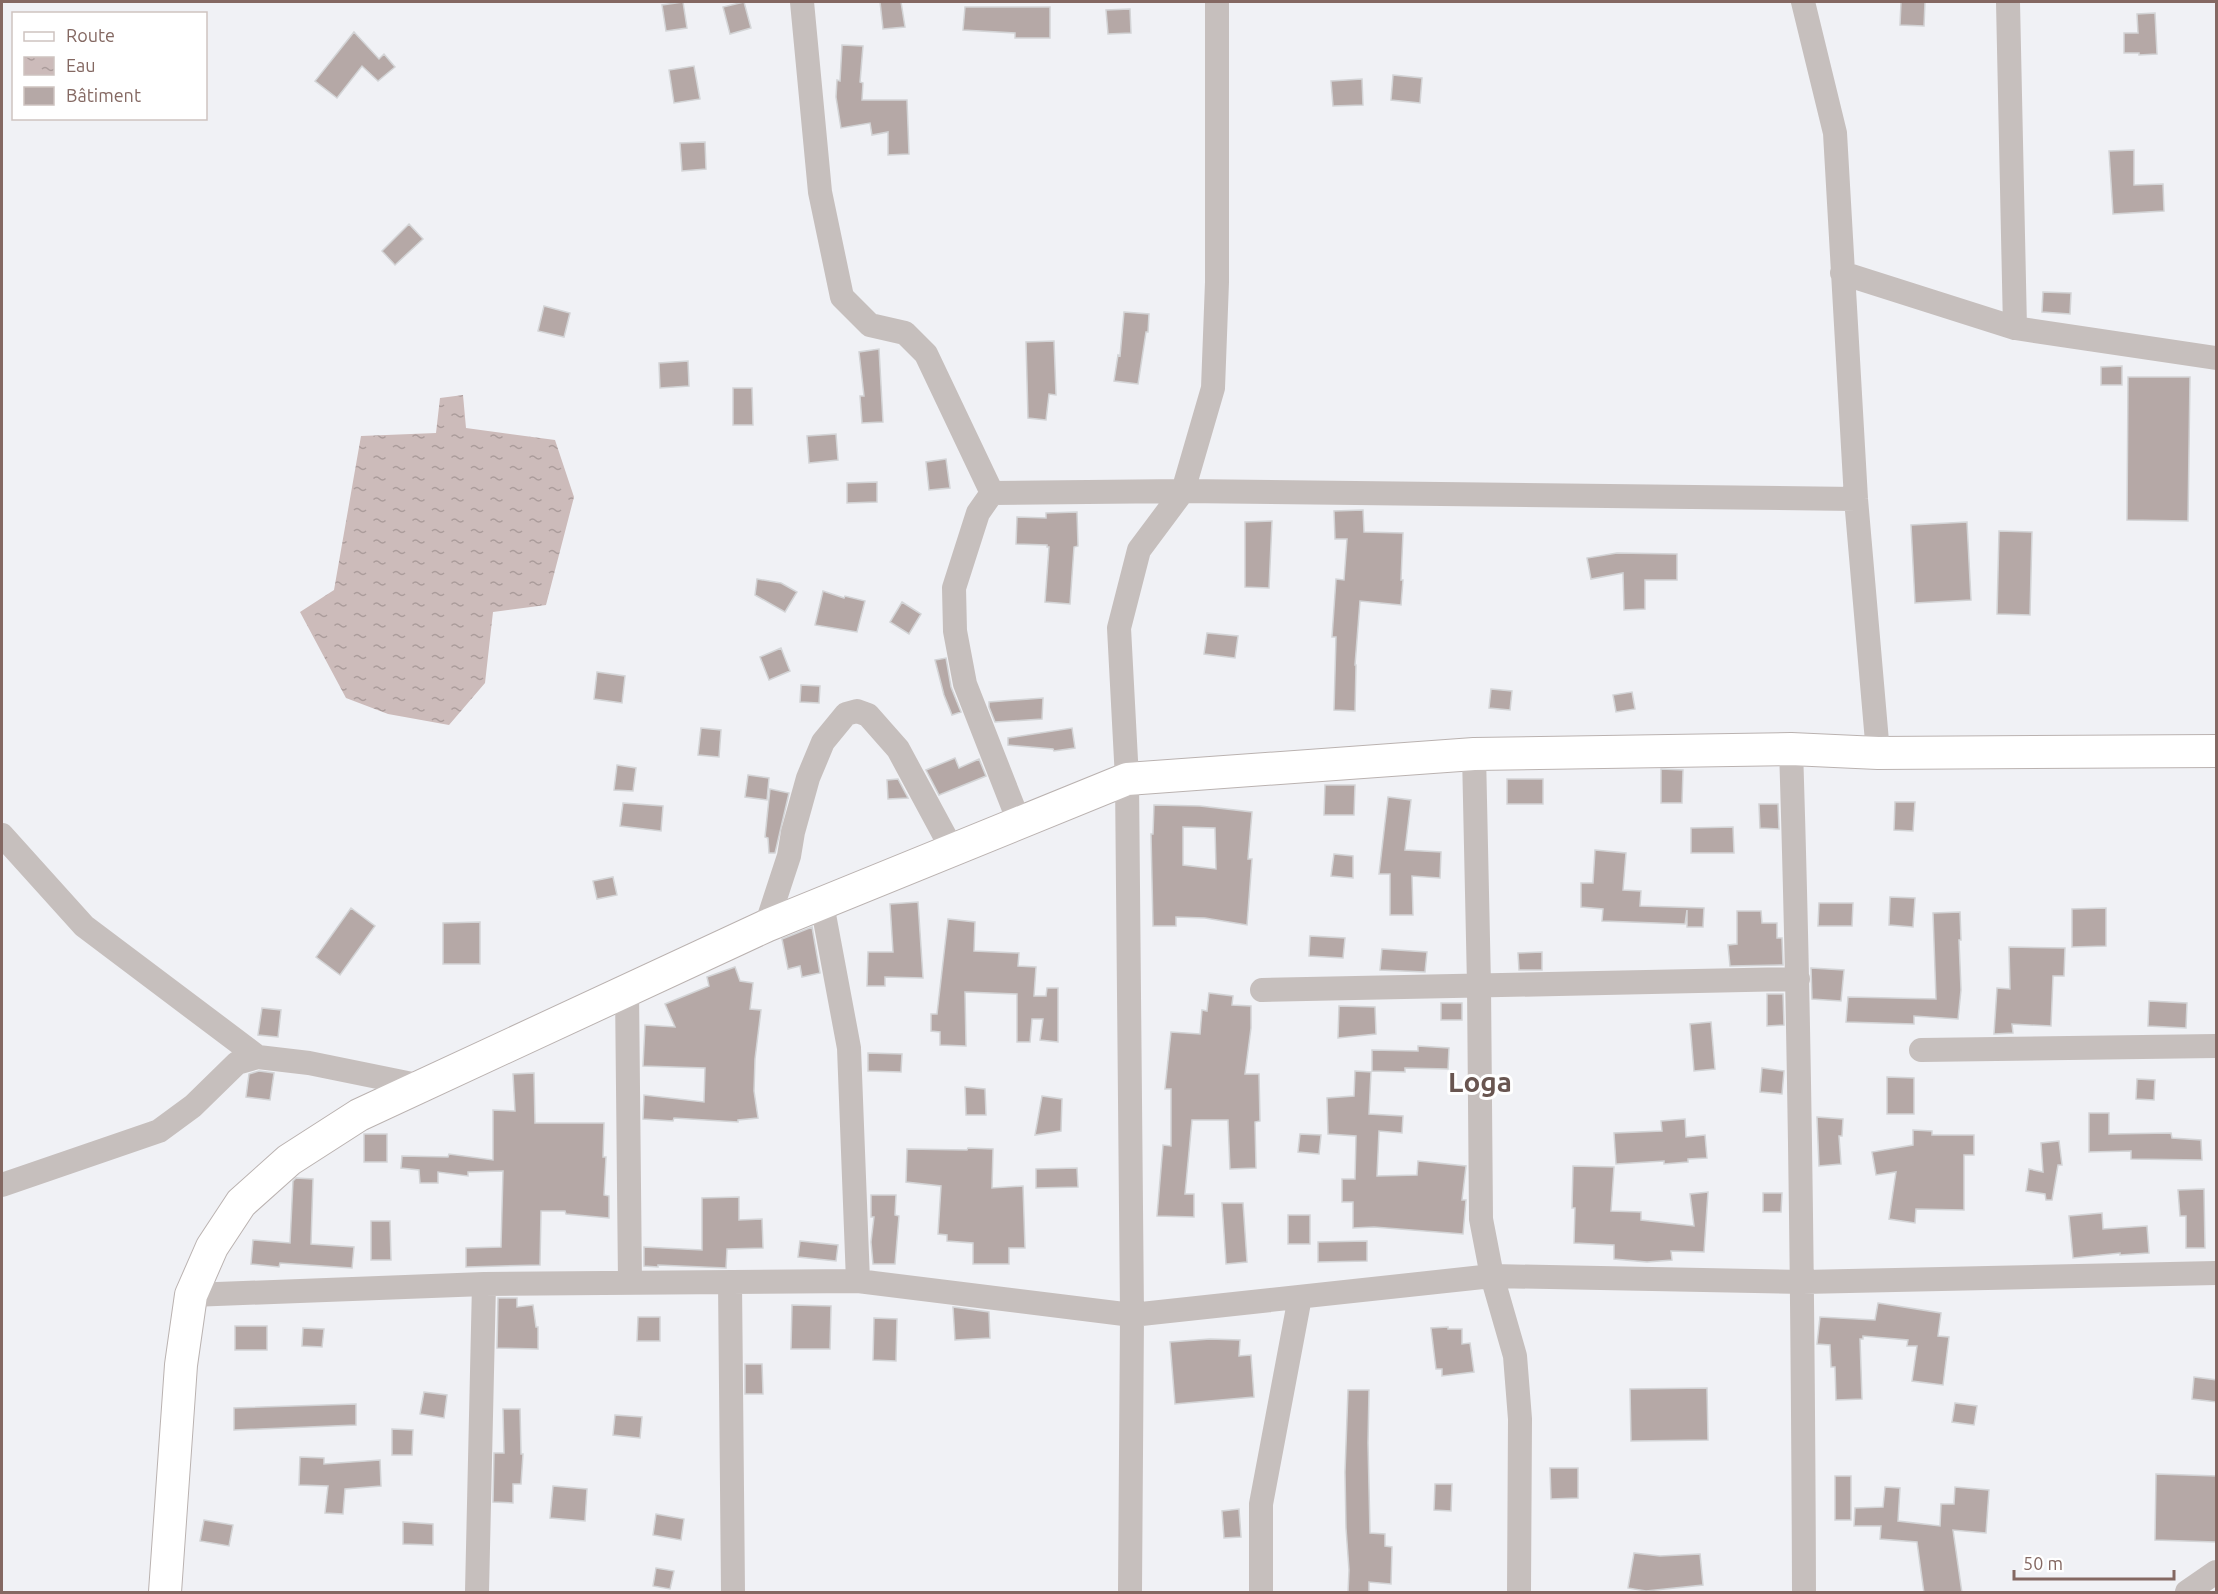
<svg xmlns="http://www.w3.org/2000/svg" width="2218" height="1594" font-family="Ubuntu,sans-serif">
<defs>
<pattern id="water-ripples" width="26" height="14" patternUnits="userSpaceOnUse" patternTransform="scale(1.5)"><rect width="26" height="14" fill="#ccbbba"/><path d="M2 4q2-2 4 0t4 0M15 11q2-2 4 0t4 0" fill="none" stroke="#ab9c9b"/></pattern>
</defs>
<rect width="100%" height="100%" fill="#f0f1f5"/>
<path fill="url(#water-ripples)" d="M463,395L466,428L555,440L574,497L546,605L493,612L485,683L449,725L388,714L346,698L300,612L334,590L361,436L436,433L440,398Z"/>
<path fill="#b5a8a6" stroke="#d3d4d6" stroke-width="1.5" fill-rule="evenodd" d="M683,2L687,28L666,31L662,5Z
M744,2L751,28L730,34L723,7Z
M880,2H901L905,27L883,29Z
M1901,2H1925L1924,26L1900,25Z
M965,7H1050V38H1015V33L963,30Z
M1130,9L1131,33L1108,34L1106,10Z
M2155,13L2157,54L2139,55V53H2124V33H2138L2137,14Z
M354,32L379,59L384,54L395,67L378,81L362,66L337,98L315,81Z
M842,45L863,46L860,82L863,83L862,100H907L909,154L888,155V132L872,135L870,123L841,128L836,97L837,80L840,81Z
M694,66L700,99L674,103L669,70Z
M1393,75L1422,78L1420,103L1391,100Z
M1362,79L1363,105L1333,106L1331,81Z
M705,142L706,169L682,171L680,143Z
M2134,150V185L2163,184L2164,211L2113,214L2109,151Z
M409,224L423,239L395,265L382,251Z
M2043,292L2071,293L2070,314L2042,312Z
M544,306L570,313L564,337L538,331Z
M1124,312L1149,314L1148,332H1146L1138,384L1114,381L1118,355L1120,356Z
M1054,341L1056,395L1049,394L1046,420L1028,418L1026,342Z
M879,349L883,422L862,423L860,396H864L859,352Z
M688,361L689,386L660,388L659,363Z
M2122,366V385H2101V367Z
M2128,377H2190L2188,521L2127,520Z
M733,388H752L753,425H733Z
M836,434L838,460L809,463L807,436Z
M946,459L950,488L929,490L926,462Z
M877,482V502L847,503V483Z
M1363,510L1364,532L1403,533L1401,580H1403L1401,605L1360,601L1355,665H1356L1355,711L1334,710L1336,637H1332L1336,579L1344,580L1347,539H1335L1334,511Z
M1077,512L1078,546L1074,547L1070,604L1045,602L1049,547H1047V545L1016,544L1017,517L1046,518V513Z
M1272,521L1269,588L1245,587V522Z
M1967,522L1971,600L1915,603L1911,525Z
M1999,531L2032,532L2030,615L1997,614Z
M1617,553L1677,554V580H1645V609L1624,610L1623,573L1591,579L1587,558Z
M757,579L781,583L797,592L785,612L755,595Z
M823,591L844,598L845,596L865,601L857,632L815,625Z
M902,602L921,614L909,634L890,622Z
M1207,633L1238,636L1235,658L1204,654Z
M781,648L790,671L769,680L760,657Z
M946,658L951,687L961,712L952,715L944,695L935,660Z
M597,672L625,676L622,703L594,699Z
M801,685L820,686L819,703L800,702Z
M1491,689L1512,691L1510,710L1489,708Z
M1632,692L1635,709L1616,712L1613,695Z
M1043,698L1042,719L995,722L989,707V702Z
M701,728L721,730L719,757L698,755Z
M1072,728L1075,748L1054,751L1053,749L1008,745V738Z
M955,758L959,768L979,759L986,776L939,795L926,770Z
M617,765L636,768L633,791L614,790Z
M1661,769L1683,770L1682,803H1661Z
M748,775L769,778L767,800L745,797Z
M898,779L908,798L888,799L887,780Z
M1507,779H1543V804H1507Z
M1325,785H1355L1354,815H1324Z
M770,789L789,793L775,853H769L768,838L765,837Z
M1388,797L1411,800L1405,850L1441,852L1440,878L1412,876L1413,915H1390V874H1379Z
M1895,802H1915L1913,831L1894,830Z
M623,803L663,806L661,831L620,826Z
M1759,804H1778L1779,829L1760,828Z
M1154,805L1200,806L1252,812L1248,859H1252L1247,925L1205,918L1176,917V926H1153L1151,834H1153ZM1183,827L1215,828L1216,869L1183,865Z
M1733,827L1734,853H1691V828Z
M1595,850L1626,853L1623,890L1641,891L1640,906L1704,908L1703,927H1687V910L1685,924L1602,921L1603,909L1581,907V883H1593Z
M1334,854L1353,856V878L1331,876Z
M613,877L617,895L597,899L593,881Z
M1890,897L1915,898L1913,927L1889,925Z
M918,902L923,978L885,977V986H867L868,952H893L890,904Z
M1819,903H1853L1852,926H1818Z
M351,908L375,926L340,975L316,957Z
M2106,908V946L2072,947V909Z
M1737,911H1761L1762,923H1777V938H1782L1783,965L1730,966L1728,945L1737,944Z
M1960,912L1961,940H1959L1961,990L1958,1019L1914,1016V1024L1846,1022L1848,997L1936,999L1933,913Z
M948,919L975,922L974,951L1019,953L1018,966L1036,967L1034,996H1046L1047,988H1058V1042L1040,1040L1043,1019H1032L1030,1042H1017V994L965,992L966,1046L940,1045V1032L931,1031V1014H937Z
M480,922V964H443V923Z
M812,927L820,973L802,977L800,966L788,969L782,939Z
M1310,936L1345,938L1343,958L1309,956Z
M2009,947L2065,948L2064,976H2053L2051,1026L2012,1024L2013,1033L1994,1034L1997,988L2010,989Z
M1382,949L1427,952L1425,972L1380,970Z
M1542,952V970H1519L1518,953Z
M735,967L740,981L753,983L750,1009L761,1010L755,1059L754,1091L758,1118L738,1120V1122L674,1118L673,1121L643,1119L644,1095L704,1102L705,1068L643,1066L645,1025L675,1027L665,1004L709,986L707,977Z
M1811,968L1844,970L1841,1001L1812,999Z
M1209,993L1233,996L1232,1005L1251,1006V1028L1245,1074H1259L1260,1121L1255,1122L1256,1168L1230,1169L1228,1120H1192L1185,1194H1194V1217L1157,1216L1163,1145L1171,1146V1089H1165L1171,1032L1200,1034L1202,1010L1207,1011Z
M1767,994H1783L1784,1025L1767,1026Z
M2149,1001L2187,1003L2186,1028L2148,1026Z
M1441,1003H1462V1020H1441Z
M1339,1006L1375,1007L1376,1034L1338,1038Z
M262,1008L281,1010L278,1037L258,1035Z
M1711,1022L1715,1069L1694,1071L1690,1024Z
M1418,1046L1449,1048L1448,1069L1405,1068V1072L1372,1071V1050L1418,1051Z
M868,1053L902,1054L901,1072L868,1071Z
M1762,1068L1784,1071L1782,1094L1760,1092Z
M259,1071L274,1073L270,1100L246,1097L249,1074Z
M1355,1071L1371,1072L1369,1114L1403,1116L1402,1133L1379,1131L1377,1176L1417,1175L1418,1161L1466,1166L1462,1200H1466L1463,1234L1374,1227L1353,1228V1202H1342V1179H1355L1356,1136L1328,1134L1327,1098L1354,1096Z
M534,1073L535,1123H604L603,1157H606L604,1195L609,1196V1218L566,1214L565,1211H541L540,1265L466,1267V1248L501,1247L503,1171L468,1172V1176L438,1172V1183H420L419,1170L401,1168L402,1156L448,1157L449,1154L493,1160V1110L515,1111L513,1074Z
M1887,1077L1914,1078V1114H1887Z
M2137,1079L2155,1080L2154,1100L2136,1099Z
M965,1087L985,1089L986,1115H966Z
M1042,1096L1062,1099L1061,1131L1035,1135Z
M2089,1113H2109V1134L2171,1133L2172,1138L2201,1140L2202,1160L2131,1159V1151L2089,1152Z
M1817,1117L1843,1119L1842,1136H1839L1841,1164L1819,1166Z
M1685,1119L1686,1137L1705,1135L1707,1158L1688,1159V1162L1664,1164V1161L1616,1164L1614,1133L1662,1131L1661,1121Z
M1913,1130L1932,1131V1135H1974V1155H1964V1210L1916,1209L1915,1223L1889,1219L1896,1172L1876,1175L1872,1152L1913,1145Z
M364,1134H387V1162H364Z
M1300,1134L1321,1135L1319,1154L1298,1152Z
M2059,1141L2062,1165H2058L2052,1200H2046L2045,1194L2026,1191L2029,1169L2043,1172L2041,1143Z
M968,1148L993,1149L992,1188L1023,1186L1025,1248H1009V1264H973V1243L947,1241V1235L938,1234L941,1186L906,1182L907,1149L967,1150Z
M1573,1166L1614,1167L1611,1211L1641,1212V1220L1694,1226L1690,1194L1708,1192L1704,1252L1671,1251L1672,1260L1647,1262L1614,1259V1245L1574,1243L1575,1208H1572Z
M1077,1168L1078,1187L1036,1188V1169Z
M296,1178L313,1179L311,1244L354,1247L352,1268L280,1263L279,1267L251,1264L253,1240L290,1243L293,1181Z
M2204,1189L2205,1248H2186V1216H2180L2178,1190Z
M1763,1193H1782L1781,1212H1763Z
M871,1195H896L895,1215L899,1216L895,1264H873L871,1242L874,1217H871Z
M739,1197V1220L762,1219L763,1248L727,1249L726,1268L658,1265V1267L644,1266V1247L702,1250V1198Z
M1222,1203H1243L1247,1262L1226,1264Z
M2102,1213L2103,1229L2147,1226L2149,1253L2120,1255V1253L2073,1258L2069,1216Z
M1288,1215H1310V1244H1288Z
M371,1221H390L391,1260H371Z
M800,1241L838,1245L836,1261L798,1257Z
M1367,1241V1261L1318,1262V1242Z
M498,1298H517V1307L533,1305L536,1327H538V1349L497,1348Z
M1878,1303L1941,1313L1938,1336L1949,1337L1943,1385L1912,1381L1917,1346H1907L1908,1340L1863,1336V1339H1860L1862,1399L1836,1400L1835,1367H1831L1830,1345L1817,1344L1820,1317L1875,1320Z
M792,1305L831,1306L830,1349H791Z
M953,1307L989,1312L990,1338L955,1340Z
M638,1317H660V1341H637Z
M874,1318L897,1319L896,1361L873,1360Z
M235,1326H267V1350H235Z
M1448,1327V1329H1462V1344L1470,1343L1474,1372L1442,1376V1369H1436L1431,1328Z
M303,1328L324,1329L322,1347L302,1346Z
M1210,1339L1240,1340L1239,1356L1251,1355L1254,1397L1175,1404L1170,1342Z
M745,1364H762L763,1394H745Z
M2194,1377L2217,1380V1402L2192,1399Z
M1707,1388L1708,1440L1631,1441L1630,1389Z
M1348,1390H1369L1368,1443L1370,1533L1385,1534V1546L1392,1547L1391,1584L1369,1582V1593H1348L1349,1570L1346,1528L1345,1472Z
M424,1392L447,1395L444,1418L420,1414Z
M1955,1403L1977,1406L1974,1425L1952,1422Z
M356,1404V1425L234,1430V1408Z
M503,1409H520L521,1454H523L521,1484H513V1503L493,1502L494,1453H504Z
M615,1415L642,1417L640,1438L613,1435Z
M392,1429L413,1430L412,1455H392Z
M300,1457L324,1458V1464L380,1460L381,1486L345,1489L343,1514L325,1513L328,1486L299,1485Z
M1550,1468H1578V1498L1551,1499Z
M2156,1474L2217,1476L2216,1542L2155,1540Z
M1835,1476H1851V1520H1835Z
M1435,1484H1452L1451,1511L1434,1510Z
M553,1486L587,1489L585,1521L550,1518Z
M1885,1487L1900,1488L1898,1521L1940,1526L1941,1504H1954L1955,1487L1989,1490L1986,1533L1953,1530L1962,1593H1924L1917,1542L1880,1539L1881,1526H1854L1855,1508L1883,1507Z
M1239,1509L1241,1537L1224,1538L1222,1511Z
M656,1514L684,1519L681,1540L653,1535Z
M204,1520L233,1525L229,1546L200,1541Z
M403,1522L433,1524V1545L403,1544Z
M1634,1553L1660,1556L1700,1554L1703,1585L1646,1591L1628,1588Z
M656,1568L674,1571L670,1589L653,1586Z"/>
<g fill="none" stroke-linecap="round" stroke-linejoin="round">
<defs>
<path id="major" d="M165,1592L181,1365L191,1295L212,1247L241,1203L289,1160L359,1115L766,926L1127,779L1474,754L1791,749L1878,753L2216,751"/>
</defs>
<use href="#major" stroke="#bab2b0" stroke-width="34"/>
<path stroke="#c6bfbd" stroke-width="24" d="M802,2L820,192L842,297L870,325L905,333L926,354L992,493
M1803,2L1835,133L1856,499L1878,753
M2008,2L2015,328
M1842,273L2015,328L2216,358
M1791,749C1800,1030 1803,1311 1804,1592
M1474,754L1479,985L1481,1219L1492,1276L1515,1356L1520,1419L1519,1592
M1019,822L965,684L955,631L954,588L978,513L992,493L1183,491L1856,499
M2,835L84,926L258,1057L309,1063L422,1086
M822,904L849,1048L858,1281
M766,926L789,856L793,832L808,778L823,742L846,714L857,711L868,715L898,749L953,851
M627,990L630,1283
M1262,990L1798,979
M1921,1050L2216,1046
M2,1185L159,1131L193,1106L237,1063L258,1057
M730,1282L733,1592
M191,1295L484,1284L858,1281L1132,1315L1492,1276L1803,1282L2216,1273
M477,1592L484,1284
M1130,1592L1132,1315L1127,779L1119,628L1139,550L1183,491L1213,388L1217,282V2
M1261,1592V1504L1300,1297
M2187,1592L2216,1572"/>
<use href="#major" stroke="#fff" stroke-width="32"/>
</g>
<g text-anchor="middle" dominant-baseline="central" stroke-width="6" stroke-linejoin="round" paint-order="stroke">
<g font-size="28" font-weight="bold" fill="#685550" stroke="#fff">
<text x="1480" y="1081">Loga</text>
</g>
</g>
<rect width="2218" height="1594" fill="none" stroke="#846862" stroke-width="6"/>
<rect x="12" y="12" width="195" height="108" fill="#ffffff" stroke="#cec3c0" stroke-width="1.5"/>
<rect x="24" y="32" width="30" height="9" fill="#ffffff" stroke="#cec3c0" stroke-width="1.5"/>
<text x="66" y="42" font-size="18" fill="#846862">Route</text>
<rect x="24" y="57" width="30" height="18" fill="url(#water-ripples)" stroke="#cec3c0" stroke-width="1.5"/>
<text x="66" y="72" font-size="18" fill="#846862">Eau</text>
<rect x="24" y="87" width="30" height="18" fill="#b5a8a6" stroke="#cec3c0" stroke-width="1.5"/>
<text x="66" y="102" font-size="18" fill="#846862">Bâtiment</text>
<path d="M2014 1570v9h160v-9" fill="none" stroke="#846862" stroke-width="3"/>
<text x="2023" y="1570" font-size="18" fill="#846862" stroke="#ffffff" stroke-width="4.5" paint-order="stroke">50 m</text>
</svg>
